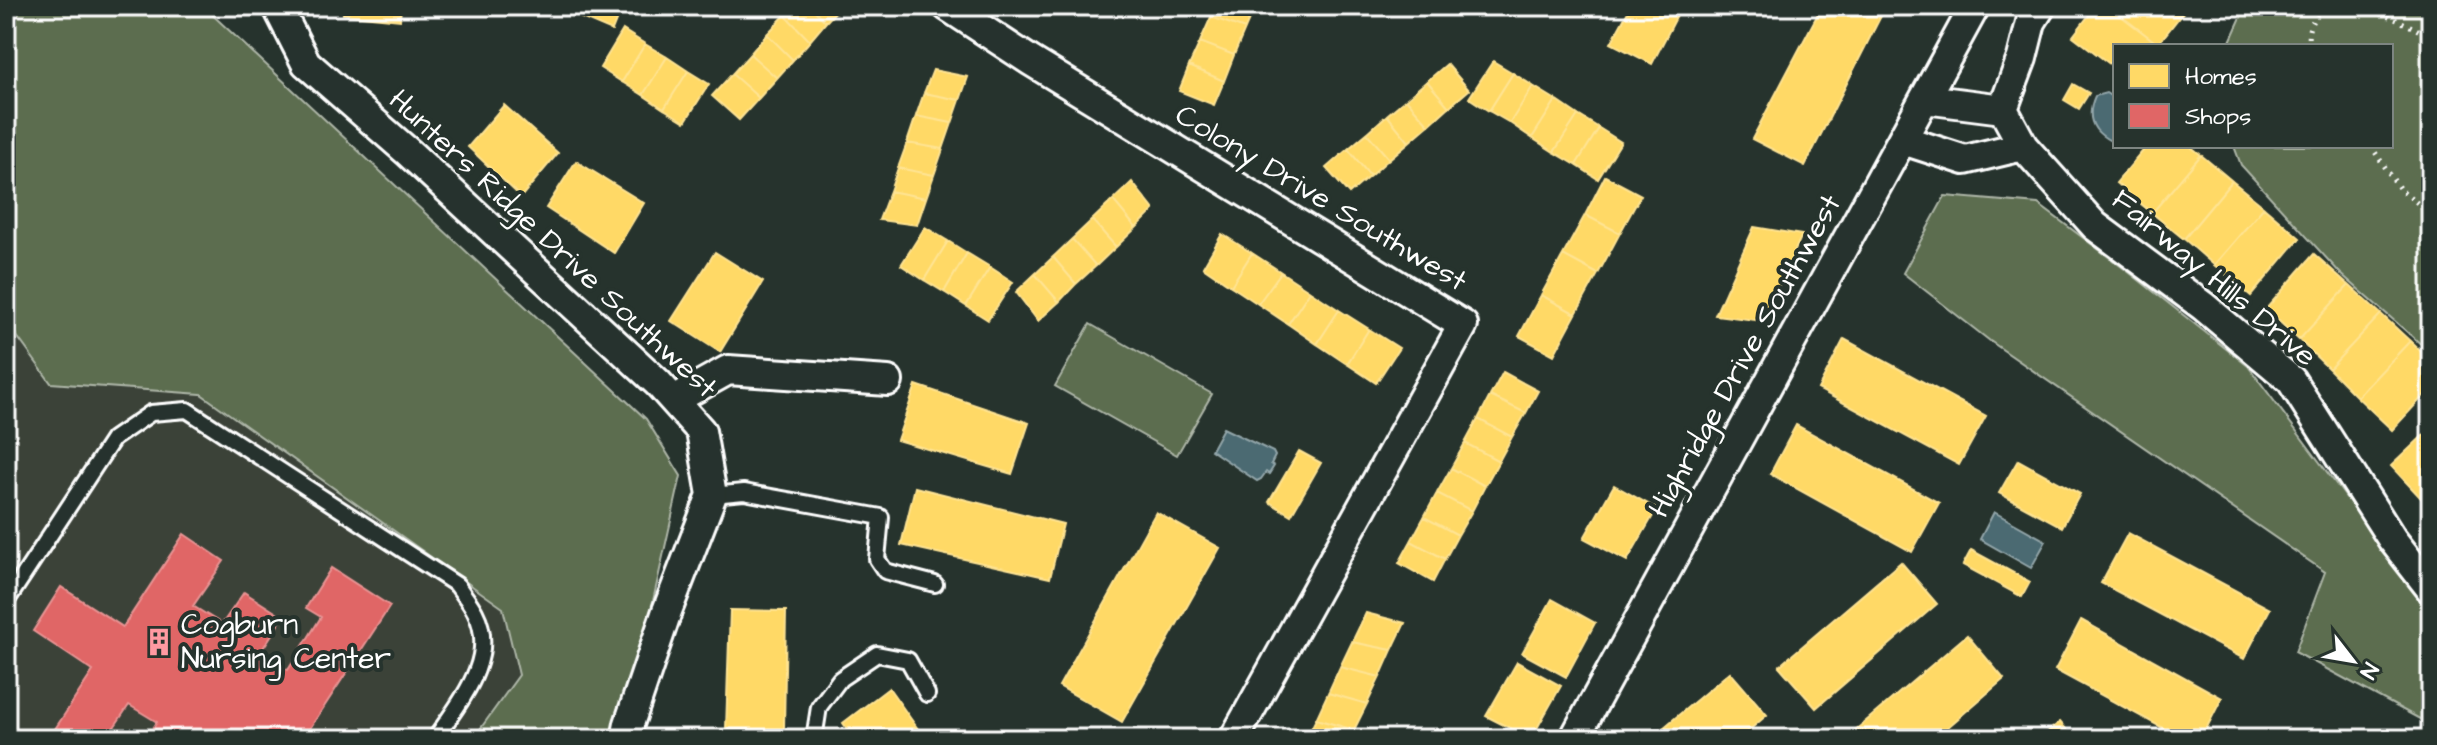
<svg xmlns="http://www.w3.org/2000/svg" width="2437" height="745" font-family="'Architects Daughter',sans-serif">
<rect width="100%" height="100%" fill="#26332d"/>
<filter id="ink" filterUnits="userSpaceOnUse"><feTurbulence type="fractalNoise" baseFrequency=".0125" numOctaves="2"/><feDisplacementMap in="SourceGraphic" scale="16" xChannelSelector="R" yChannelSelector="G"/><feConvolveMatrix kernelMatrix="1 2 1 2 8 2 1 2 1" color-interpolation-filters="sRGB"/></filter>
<g filter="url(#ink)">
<path fill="#3b4339" d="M6,321L51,383L201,394L503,608L519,675L473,739H6Z"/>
<path fill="#5c6d50" stroke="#aeb6a8" stroke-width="2" d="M6,6H203L646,419L681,476L622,739H473L519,675L503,608L201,394L51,383L6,321Z
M2246,6H2431V353L2340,273L2241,165L2234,146H2391V46H2228Z
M1945,196L2038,204L2130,273L2248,366L2377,539L2431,591V725L2295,652L2325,572L1990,341L1903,273Z
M1090,324L1212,394L1177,455L1055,386Z"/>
<path fill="#4b6a72" stroke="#93a6aa" stroke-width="2" d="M2106,93L2115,99V138L2111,141C2091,131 2086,116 2095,96Z
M1223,428L1273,452L1275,456L1271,464L1274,466L1269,474L1266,472L1261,479L1257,481L1211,450Z
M1994,512L2046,541L2031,568L1980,539Z"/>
<path fill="#ffd966" stroke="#ffe494" stroke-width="2" d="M344,6H401L400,20L343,14Z
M583,6H622L612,31L579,17Z
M793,6H810L826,22L810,41L785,15Z
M810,6H841L826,22Z
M1215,6H1255L1245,29L1211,17Z
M1631,6H1682L1652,64L1611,43Z
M1822,6H1886L1805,166L1752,139Z
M2096,6H2108L2158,44L2157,46H2115V68L2073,36Z
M2108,6H2179L2184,11L2158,44Z
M785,15L810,41L793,60L767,34Z
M1211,17L1245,29L1234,55L1200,42Z
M623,30L645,44L622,82L600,68Z
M767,34L793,60L777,78L750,54Z
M1200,42L1234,55L1224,81L1189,66Z
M645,44L667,57L643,95L622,82Z
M750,54L777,78L759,98L732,74Z
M667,57L688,71L664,109L643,95Z
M1493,61L1513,73L1489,111L1469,98Z
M1447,64L1469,90L1449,107L1427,81Z
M1189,66L1224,81L1214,105L1179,91Z
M933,70L968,77L960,100L924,93Z
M688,71L709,84L685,122L664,109Z
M1513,73L1533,86L1510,123L1489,111Z
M732,74L759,98L739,120L712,96Z
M1427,81L1449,107L1429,125L1406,99Z
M2073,84L2089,93L2079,109L2064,100Z
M1533,86L1556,100L1532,138L1510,123Z
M924,93L960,100L952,123L916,116Z
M1406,99L1429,125L1409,142L1387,115Z
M1556,100L1578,115L1554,152L1532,138Z
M504,105L558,153L521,197L468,147Z
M1387,115L1409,142L1389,159L1367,133Z
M1578,115L1599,128L1576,165L1554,152Z
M916,116L952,123L943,149L907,143Z
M1599,128L1621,142L1598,179L1576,165Z
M1367,133L1389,159L1370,176L1348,149Z
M907,143L943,149L934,175L898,168Z
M2147,146H2190L2201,155L2152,213L2116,183Z
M1348,149L1370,176L1349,194L1326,168Z
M2201,155L2232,181L2184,239L2152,213Z
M576,161L644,203L614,253L546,208Z
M898,168L934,175L926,198L890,191Z
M1605,176L1641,195L1620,233L1585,215Z
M2232,181L2264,207L2214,265L2184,239Z
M1132,182L1154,210L1136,228L1113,200Z
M890,191L926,198L917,225L879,220Z
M1113,200L1136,228L1116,247L1092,220Z
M2264,207L2300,238L2251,296L2214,265Z
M1585,215L1620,233L1598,274L1563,255Z
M1092,220L1116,247L1096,266L1072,239Z
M925,227L948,241L924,280L901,265Z
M1754,227L1802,235L1763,321L1715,315Z
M1222,234L1252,253L1231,286L1203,267Z
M1072,239L1096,266L1076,284L1053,257Z
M948,241L967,253L944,292L924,280Z
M715,252L763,282L720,352L671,321Z
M967,253L990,267L966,306L944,292Z
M1252,253L1281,272L1258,304L1231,286Z
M2314,254L2349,285L2299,340L2266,309Z
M1563,255L1598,274L1576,314L1541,295Z
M1053,257L1076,284L1059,302L1035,274Z
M990,267L1013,282L988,320L966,306Z
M1281,272L1310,291L1288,324L1258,304Z
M1035,274L1059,302L1038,321L1016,292Z
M2349,285L2381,314L2329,369L2299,340Z
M1310,291L1339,310L1317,344L1288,324Z
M1541,295L1576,314L1554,355L1519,336Z
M1339,310L1369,329L1347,364L1317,344Z
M2381,314L2410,341L2357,397L2329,369Z
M1369,329L1399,348L1376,383L1347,364Z
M1844,339L1986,416L1959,465L1818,389Z
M2410,341L2431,361V388L2392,430L2357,397Z
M1503,372L1538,391L1526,413L1490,396Z
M916,385L1029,423L1012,474L897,440Z
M1490,396L1526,413L1512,437L1478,419Z
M1478,419L1512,437L1499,461L1465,443Z
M1796,425L1939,503L1912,552L1770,474Z
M2431,428V491L2422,499L2391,466Z
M1465,443L1499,461L1485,486L1451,468Z
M1299,451L1321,463L1291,515L1269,502Z
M2018,460L2080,494L2062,527L1999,493Z
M1451,468L1485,486L1472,511L1437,493Z
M1614,485L1657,509L1627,561L1584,538Z
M915,487L1063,524L1050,578L901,545Z
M2431,491V509L2422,499Z
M1437,493L1472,511L1458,535L1424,517Z
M1156,512L1220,548L1122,722L1059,686Z
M1424,517L1458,535L1445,559L1411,541Z
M2128,533L2270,609L2244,659L2101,583Z
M1411,541L1445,559L1433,582L1399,563Z
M1971,550L2030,582L2022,597L1963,565Z
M1901,562L1937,604L1816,708L1779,666Z
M1552,599L1595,623L1566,677L1522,653Z
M730,610L786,611L784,730L726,729Z
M1366,613L1405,623L1392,650L1352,642Z
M2081,620L2222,698L2201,739H2183L2055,670Z
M1967,635L2004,679L1934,739H1845Z
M1352,642L1392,650L1380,677L1340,667Z
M1517,662L1561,686L1531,739L1486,716Z
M1340,667L1380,677L1367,704L1328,693Z
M1730,672L1767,715L1739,739H1650Z
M889,688L925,739H854L843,723Z
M1328,693L1367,704L1354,730L1316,719Z
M1316,719L1354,730L1350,739H1306Z
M2060,722L2074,739H2039Z"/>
<path fill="#e06666" stroke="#e99494" stroke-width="2" d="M184,534L224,561L193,606L222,624L244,592L283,617L260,653L288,670L321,617L306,608L331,568L390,606L303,739H146L157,722L129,705L106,739H56L51,735L93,671L33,631L61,587L123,627Z"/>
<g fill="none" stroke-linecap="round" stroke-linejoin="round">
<defs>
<path id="lane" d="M712,495L744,492L881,517L877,559L885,571L935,584
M6,602L113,439L151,413L187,410L457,585C463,594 470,602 475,612C499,658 459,702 435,739
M814,739L819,707L840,679L877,654L908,660L927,694"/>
<path id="street" d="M277,6L306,63L408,152L658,383L701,431L712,495L667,611L629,724L626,739
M947,6L1031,61L1463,325L1234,739
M2041,6L2031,22L2022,58L2003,109L2023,146L2095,226L2203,306L2291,380L2392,539L2431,589
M1925,99L2003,109
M1903,140L1965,160L2023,146
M674,400L728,370L888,381
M1574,739L1975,6"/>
</defs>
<use href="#lane" stroke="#fff" stroke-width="20"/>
<use href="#street" stroke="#fff" stroke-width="34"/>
<path stroke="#fff" stroke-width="5" stroke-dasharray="2 6" stroke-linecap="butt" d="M2349,6C2379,12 2405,21 2431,38
M2309,46C2306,28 2312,20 2324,7L2337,6
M2371,146L2399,188L2431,214"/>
<use href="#lane" stroke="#26332d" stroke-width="14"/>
<use href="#street" stroke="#26332d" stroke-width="28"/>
</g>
</g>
<defs>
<symbol id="building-bare" viewBox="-9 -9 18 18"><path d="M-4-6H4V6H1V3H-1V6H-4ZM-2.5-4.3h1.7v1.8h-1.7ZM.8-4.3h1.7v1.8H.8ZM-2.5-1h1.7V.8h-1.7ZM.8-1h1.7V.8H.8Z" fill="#ff9aa2" stroke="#26332d" stroke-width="2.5" paint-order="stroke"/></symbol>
</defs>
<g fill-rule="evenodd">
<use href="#building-bare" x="139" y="622" width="40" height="40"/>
</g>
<g text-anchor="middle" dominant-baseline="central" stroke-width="8" stroke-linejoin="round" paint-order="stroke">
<g font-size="30" fill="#fff" stroke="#26332d">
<text transform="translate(1321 198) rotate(31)">Colony Drive Southwest</text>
<text transform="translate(553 244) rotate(43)">Hunters Ridge Drive Southwest</text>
<text transform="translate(2214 278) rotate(40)">Fairway Hills Drive</text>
<text transform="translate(1745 356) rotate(-61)">Highridge Drive Southwest</text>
</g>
<g font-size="30" fill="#fff" stroke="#26332d" text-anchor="start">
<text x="181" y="625">Cogburn<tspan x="181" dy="34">Nursing Center</tspan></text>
</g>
</g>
<rect width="2437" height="745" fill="none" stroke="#26332d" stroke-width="32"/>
<rect x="16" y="16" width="2405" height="713" fill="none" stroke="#fff" stroke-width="3" filter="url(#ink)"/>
<rect x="2113" y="44" width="280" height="104" fill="#26332d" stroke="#7d8581" stroke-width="2"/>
<rect x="2129" y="64" width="40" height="24" fill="#ffd966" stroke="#7d8581" stroke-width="2"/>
<text x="2185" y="84" font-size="24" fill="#ffffff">Homes</text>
<rect x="2129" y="104" width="40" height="24" fill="#e06666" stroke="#7d8581" stroke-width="2"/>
<text x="2185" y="124" font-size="24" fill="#ffffff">Shops</text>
<g transform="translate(2353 661) rotate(121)" stroke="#26332d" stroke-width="6" paint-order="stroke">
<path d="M0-6L14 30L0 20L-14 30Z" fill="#ffffff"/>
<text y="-12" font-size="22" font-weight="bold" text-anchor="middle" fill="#ffffff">N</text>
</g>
</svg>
